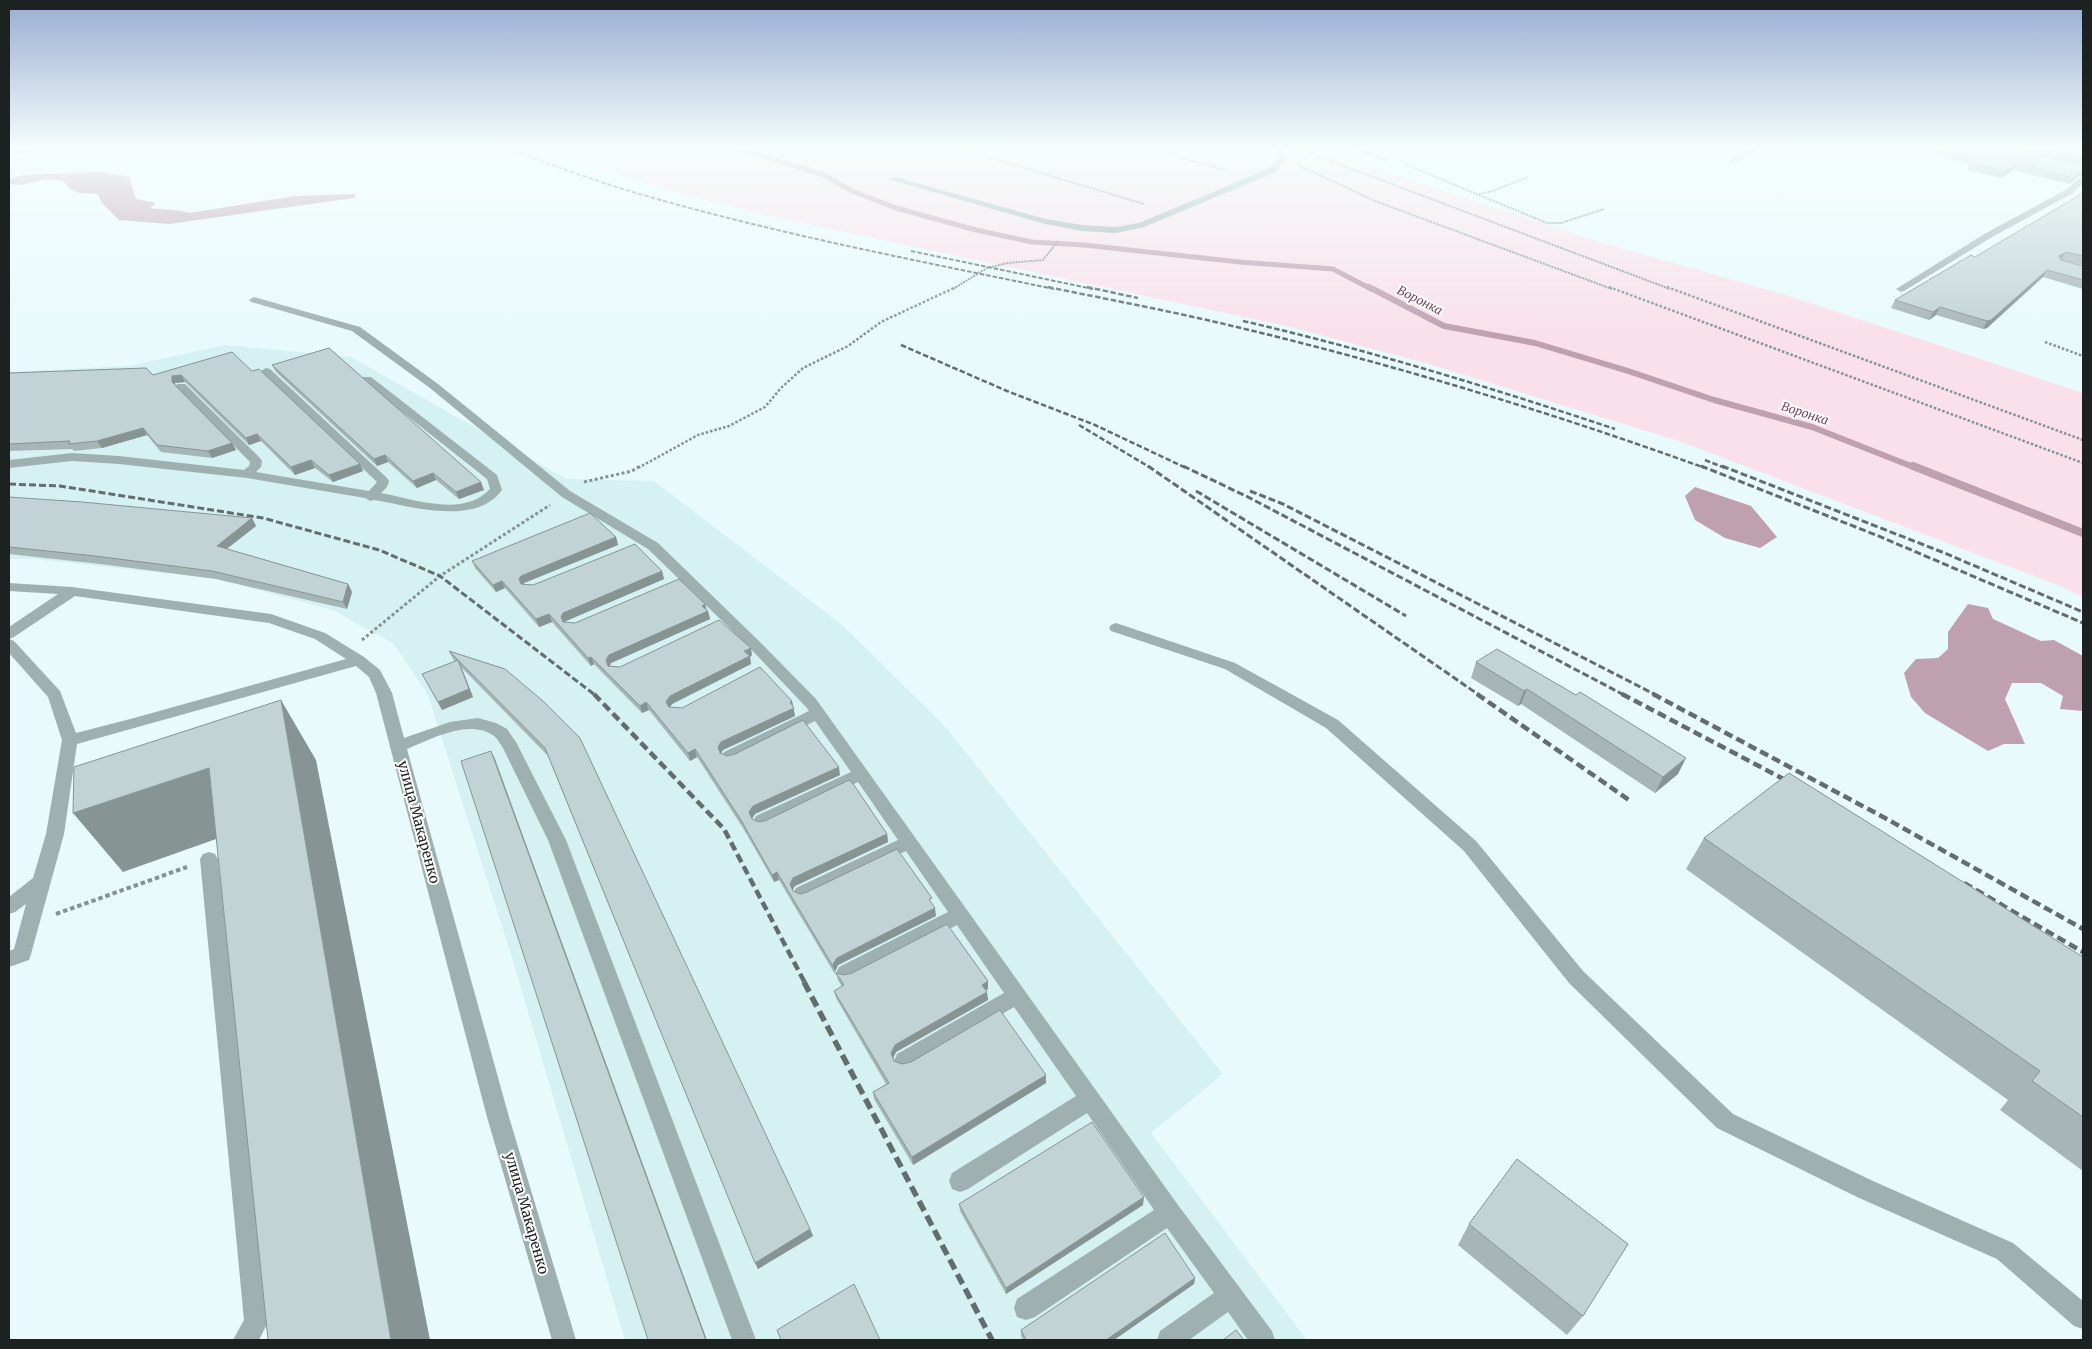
<svg xmlns="http://www.w3.org/2000/svg" width="2092" height="1349" font-family="Merriweather,serif">
<rect width="100%" height="100%" fill="#e8fafb"/>
<path fill="#d5f1f2" d="M225,345L351,357L566,479L654,481L841,624L943,724L1223,1074L1151,1133L1307,1340H625L513,961L428,695L394,644L333,610L212,578L34,559H9V372L130,366Z"/>
<path fill="#f9e0eb" d="M537,147H1311L1599,242L1783,294L2083,393V597L2060,586L1679,441L1425,363L1291,327L761,214L667,190Z"/>
<path fill="#bfa0af" d="M30,147H78L9,154V150Z
M100,172L129,177L136,199L156,203L150,208C164,210 176,209 190,213L295,196L356,194L354,198L169,224L119,220L101,202L98,194C84,193 70,195 64,181L46,179L21,185L9,184V179L24,175Z
M1695,487L1751,506L1777,537L1760,548L1725,538L1695,520L1685,496Z
M1968,604L1988,608L1993,619L2041,641L2054,640L2083,656V711L2060,709L2063,696L2041,683H2012L2005,699L2025,744H2004L1988,751L1925,713L1911,697L1904,673L1916,659L1938,658L1948,649V632Z"/>
<g fill="none" stroke-linecap="round" stroke-linejoin="round">
<path stroke="#bfa0af" stroke-width="5" d="M734,147L824,175L852,191L896,208L976,230L1032,242L1084,245L1240,262L1333,269L1371,289"/>
<path stroke="#bfa0af" stroke-width="6" d="M1369,287L1444,326L1535,343L1628,371L1714,400L1812,427L1916,468"/>
<path stroke="#bfa0af" stroke-width="8" d="M1913,466L2083,533"/>
<path stroke="#859292" stroke-width="2" stroke-dasharray="2 1" stroke-linecap="butt" d="M955,147L1144,204
M1142,147L1225,170
M1299,149L1670,289
M1404,164L1547,223H1561L1604,209
M1298,165L1375,201L1612,289
M1479,194L1493,191L1528,177
M953,289L987,268L1008,263L1043,260L1058,241"/>
<path stroke="#859292" stroke-width="2.5" stroke-dasharray="2.5 2" stroke-linecap="butt" d="M1609,287L2083,463
M1667,287L2083,440
M2045,342L2083,356
M638,468L698,435L729,426L765,407L781,388L803,368L848,346L881,322L956,287"/>
<path stroke="#859292" stroke-width="3" stroke-dasharray="3 2.5" stroke-linecap="butt" d="M584,482L632,471L640,466
M362,640L440,576L550,505"/>
<path stroke="#859292" stroke-width="4" stroke-dasharray="4.5 3" stroke-linecap="butt" d="M56,914L187,867"/>
<path fill="#9fb0b1" fill-rule="evenodd" d="M1274,147H1282L1286,157L1276,172L1144,227L1116,233L1082,231L1045,224L888,179L895,177L1046,219L1082,225L1116,227L1139,223L1270,168L1278,157Z
M1345,147H1357L1392,159L1385,161Z
M1753,147H1763L1733,164L1726,162Z
M2080,177H2083V183L2073,193L1992,237L1904,291L1901,292L1896,289L1986,233L2067,189Z
M254,297L360,327L438,384L570,491L658,543L760,642L816,699L1178,1205L1272,1331L1275,1340H1248L1228,1312L1189,1340H1157L1160,1331L1214,1293L1167,1228L1035,1317L1026,1320L1017,1317L1014,1308L1017,1299L1154,1210L1087,1113L968,1189L960,1192L952,1189L949,1181L952,1173L1076,1096L1014,1007L911,1068L904,1070L897,1068L894,1061L897,1054L1004,993L957,925L853,979L846,981L839,979L836,973L839,967L948,912L906,851L808,898L802,900L796,898L793,893L796,888L898,840L858,782L768,826L762,828L756,826L753,821L756,816L851,772L815,721L736,760L730,762L724,760L722,756L724,752L809,711L806,707L750,648L648,549L562,497L430,388L352,331L251,302L249,300Z
M266,368L270,369L387,478L389,481L387,487L381,493C414,499 463,518 490,489L487,479L363,381L362,379L363,377H371L497,475L502,490C475,527 411,506 374,500L370,501L365,498L247,478L119,464L72,461L9,468V460L72,453L119,456L244,470L249,466L250,462L177,388L176,386L177,384H185L260,458L262,461L261,467L256,472L369,491L377,482L262,373L261,371Z
M9,583L72,587L271,614L325,633L364,657L380,670L392,693L404,738L450,722L478,718L496,723L507,729L516,742L566,840L756,1340H732L548,840L503,748C500,744 498,739 494,736C470,718 431,739 407,749L509,1117L576,1340H552L487,1117L376,693L369,677L356,666L77,744L64,834L31,954L29,960L9,967V951L14,949L26,904L15,912L9,914V897L33,878L46,834L62,740L48,697L9,653V639L14,641L60,691L76,733L134,718L346,659L315,639L269,623L75,596L14,637L9,639V627L58,594L9,591Z
M1116,623L1235,663L1338,720L1476,841L1583,971L1733,1114L1873,1181L2013,1243L2083,1301V1329L2074,1326L1997,1259L1857,1197L1717,1128L1569,983L1464,851L1326,728L1225,669L1111,631L1109,628L1111,625Z
M209,852L215,854L218,859L268,1322L259,1340H233L244,1320L200,859L203,854Z"/>
<path stroke="#636d6e" stroke-width="2" stroke-dasharray="4.5 2" stroke-linecap="butt" d="M503,147C552,165 600,183 650,197C783,235 919,261 1054,289
M911,251L1093,289"/>
<path stroke="#636d6e" stroke-width="2.5" stroke-dasharray="5.5 2.5" stroke-linecap="butt" d="M1048,287C1101,298 1154,308 1207,320C1376,359 1542,409 1705,468
M1087,287L1138,298
M1243,321C1369,350 1492,388 1615,429
M901,345L1007,391L1095,425L1186,468
M1079,425L1151,468
M1705,460L1725,468"/>
<path stroke="#636d6e" stroke-width="3" stroke-dasharray="7 3" stroke-linecap="butt" d="M1148,466L1479,695
M1183,466L1248,497L1624,695
M1701,466L1876,535L2083,623
M1722,466L1942,552L2083,612
M9,484L60,486L263,518L379,550L440,576L595,695
M1196,491L1406,616
M1250,491L1283,504L1656,695"/>
<path stroke="#636d6e" stroke-width="4.5" stroke-dasharray="9 4.5" stroke-linecap="butt" d="M594,694L724,829L805,983
M1477,694L1629,800
M1622,694L1793,784
M1653,694L1885,818L2083,929
M1964,883L2083,952"/>
<path stroke="#636d6e" stroke-width="5.5" stroke-dasharray="11 5.5" stroke-linecap="butt" d="M804,982L992,1340"/>
</g>
<path fill="#a6b5b6" d="M1918,147H2083V176V175L2079,176L2069,184L2013,170L2001,178L1967,170L1970,164L1934,156L1936,151Z
M2083,193V265L2061,260L2083,266V289L2043,277L1987,328L1983,329L1936,315L1929,320L1891,308L1895,300L1975,257Z
M272,365L484,490L459,499L436,480L417,488L388,462L377,466L276,372Z
M252,371L360,464L363,471L333,482L315,468L295,475L261,441L249,445L185,382L175,383V386L232,443L236,450L212,458L161,452L147,435L102,448L74,451L72,449L9,451V373L153,375Z
M9,497L252,518L256,526L227,549L348,584L352,592L347,609L216,579L100,564L9,554Z
M616,537L618,545L524,583L523,584L533,585L662,571L664,579L566,621L565,622L575,623L705,604L706,609L708,611L710,619L611,663L610,666L620,667L752,655L750,657L751,664L672,704L670,707L682,708L792,701L795,716L723,750L721,753L727,756L840,775L755,814L752,819L759,822L887,834L888,842L795,886L792,891L800,894L932,904L936,916L838,965L835,972L836,976L779,880L774,882L743,828L697,757L690,761L649,710L642,713L594,664L591,666L552,622L539,627L505,588L496,592L475,568L472,561Z
M449,651L505,669L810,1229L813,1236L758,1269L548,756L462,668L473,697L442,710L422,674L455,661L453,659Z
M1476,662L1576,695L1678,774L1655,793L1521,704L1518,706L1471,678Z
M1704,838L2083,957V1171L2000,1110L2008,1100L1686,869Z
M836,973L844,975L988,989L986,990L988,1000L896,1052L893,1059L894,1061L902,1064L1046,1083L913,1165L874,1099L873,1092L886,1084L836,998L834,991L842,987L838,980Z
M959,1204L1143,1205L1006,1294L960,1211Z
M1469,1224L1583,1316L1567,1335L1458,1245Z
M1195,1278L1194,1284L1114,1340H1023L1021,1336V1330Z"/>
<path fill="#879494" d="M2017,163L2013,170L2001,178L2005,171Z
M2083,169V175L2079,176L2069,184L2073,178Z
M2066,252L2061,259L2054,264L2059,256Z
M2047,270L2043,277L1987,328L1983,329L1987,321Z
M1940,307L1936,315L1929,320L1933,312Z
M181,375L185,382L175,383L176,389L172,382V376Z
M143,428L147,435L102,448L97,441Z
M257,434L261,441L249,445L246,438Z
M232,443L236,450L212,458L208,451Z
M385,455L388,462L377,466L374,459Z
M311,460L315,468L295,475L291,467Z
M360,464L363,471L333,482L329,475Z
M433,473L436,480L417,488L413,481Z
M481,482L484,490L459,499L456,492Z
M252,518L256,526L221,553L217,546Z
M616,537L618,545L524,583L521,587L519,579L521,576Z
M662,571L664,579L566,621L563,625L561,617L563,613Z
M502,581L505,588L496,592L493,585Z
M348,584L352,592L347,609L343,602Z
M705,604L707,611H708L710,619L611,663L608,668L606,660L609,655Z
M549,614L552,622L539,627L536,619Z
M751,648L752,655L750,657L751,664L672,704L668,710L666,702L670,696Z
M591,657L594,664L591,666L588,658Z
M458,660L473,697L442,710L438,702Z
M1527,689L1521,704L1518,706L1524,691Z
M281,700L316,760L430,1340H391Z
M792,701L795,716L723,750L720,755L718,747L721,742Z
M646,702L649,710L642,713L640,706Z
M695,749L697,757L690,761L688,753Z
M491,751L495,759L707,1340H706Z
M1686,758L1678,774L1655,793L1663,777Z
M839,767L840,775L755,814L751,820L749,812L753,806Z
M209,768L250,827L123,872L73,813Z
M887,834L888,842L795,886L791,892L790,884L793,878Z
M777,872L779,880L774,882L772,875Z
M935,908L936,916L838,965L835,972L833,964L837,958Z
M988,981V989L982,992V985Z
M987,992L988,1000L896,1052L892,1060L891,1053L895,1045Z
M1046,1075V1083L913,1165L912,1157Z
M1144,1197L1143,1205L1006,1294V1288Z
M810,1229L813,1236L758,1269L755,1263Z
M1195,1278L1194,1284L1114,1340H1106Z"/>
<path fill="#c1d3d4" stroke="#879494" d="M1941,147H2008L2083,165V169L2073,178L2017,163L2005,171L1971,163L1978,159L1937,149Z
M2039,147H2083V158Z
M2083,193V256L2066,252L2059,256L2061,260L2083,266V280L2047,270L1991,320L1987,321L1940,307L1933,312L1895,300L1971,255L1975,257Z
M329,348L481,482L456,492L433,473L413,481L385,455L374,459L272,365Z
M232,352L252,371L259,369L360,464L329,475L311,460L291,467L257,434L246,438L181,375L172,376V382L232,443L208,451L157,445L143,428L97,441L69,444L70,441L9,444V373L146,368L153,375Z
M9,497L82,502L252,518L217,546L348,584L343,602L212,571L95,556L9,547Z
M590,513L616,537L521,576L519,579L521,584L533,585L635,544L662,571L563,613L561,617L563,622L575,623L679,579L705,604L702,606L708,611L609,655L606,660L608,666L620,667L719,620L751,648L744,651L750,656L670,696L666,702L669,707L682,708L760,667L792,701L790,702L794,708L721,742L718,747L720,753L727,756L735,754L803,720L839,767L753,806L749,812L752,819L759,822L767,820L849,780L854,785L887,834L793,878L790,884L793,891L800,894L807,892L897,849L932,898L929,899L935,908L837,958L833,964L834,968L777,872L772,875L741,820L695,749L688,753L646,702L640,706L591,657L588,658L549,614L536,619L502,581L493,585L472,561Z
M1497,649L1576,695L1580,692L1686,758L1663,777L1527,689L1524,691L1476,662Z
M449,651L505,669L543,701L580,738L810,1229L755,1263L545,748Z
M458,660L469,689L438,702L422,674Z
M281,700L391,1340H268L209,768L73,813L74,767Z
M491,751L706,1340H648L461,761Z
M1789,773L2083,957V1117L2032,1081L2040,1071L1704,838Z
M947,924L988,981L982,985L987,992L895,1045L891,1053L894,1061L902,1064L911,1062L1000,1010L1046,1075L912,1157L873,1092L889,1083L834,991L844,985L836,973L844,975L852,973Z
M1092,1122L1144,1197L1006,1288L959,1204Z
M1517,1159L1628,1244L1583,1316L1469,1224Z
M1165,1233L1195,1278L1106,1340H1026L1021,1330Z
M854,1284L880,1340H781L777,1330Z
M1236,1330L1244,1340H1223Z"/>
<linearGradient id="sky" x2="0" y2="1"><stop stop-color="#97acd1"/><stop offset="0.44" stop-color="#f5fdfd"/><stop offset="1" stop-color="#f5fdfd" stop-opacity="0"/></linearGradient>
<rect width="2092" height="336" fill="url(#sky)"/>
<g text-anchor="middle" dominant-baseline="central" stroke-width="4" stroke-linejoin="round" paint-order="stroke">
<g font-size="12" font-style="italic" fill="#75465e" stroke="#fff">
<text transform="translate(1420 300) rotate(27)">Воронка</text>
<text transform="translate(1805 413) rotate(18)">Воронка</text>
</g>
<g font-size="14" fill="#1c2222" stroke="#fff">
<text transform="translate(419 822) rotate(75)">улица Макаренко</text>
<text transform="translate(527 1213) rotate(74)">улица Макаренко</text>
</g>
</g>
<rect width="2092" height="1349" fill="none" stroke="#1c2222" stroke-width="20"/>
</svg>
